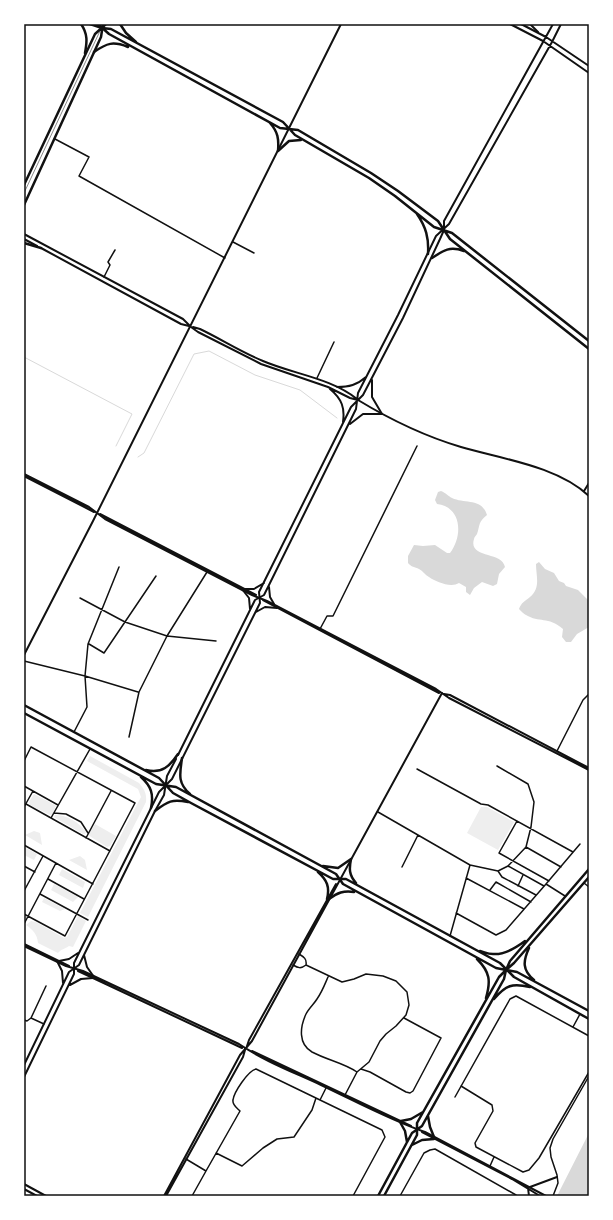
<svg xmlns="http://www.w3.org/2000/svg" width="613" height="1220" font-family="Arial,sans-serif">
<rect width="100%" height="100%" fill="#fff"/>
<path fill="#eee" d="M90,756L139,783C144,789 147,793 146,802L88,917L80,913L141,797L138,789L87,761Z
M34,794L55,805L56,806L52,815H50L30,805L29,802Z
M481,807H487L514,822L498,850L467,833Z
M55,815C67,815 79,822 86,832L85,834H83L57,819L54,817Z
M95,824L116,836L110,846L107,847L88,835Z
M34,831L40,833L42,845L25,835Z
M24,847L37,854L34,860L24,855Z
M80,856L85,860L87,870L69,860Z
M62,869L85,882L83,888L59,875Z
M54,884L78,897L73,902L51,890Z
M44,898L65,909L60,911L42,902Z
M78,916L86,921L73,947L69,946C65,949 61,949 58,953L38,943C37,934 33,930 26,925L31,921L36,922L64,938L67,937Z"/>
<path fill="#d9d9d9" d="M441,491C446,493 448,496 452,498C465,504 482,498 487,515C478,522 480,525 477,534C476,536 474,537 474,539C468,559 502,551 505,567L499,574L497,584L493,586L482,582L474,588L470,595L466,592V587L459,583C451,588 436,582 429,577C425,575 423,571 419,569C415,567 411,567 408,563V556L414,545L423,546L435,545L447,553H450C463,536 462,507 437,504L435,500L438,492Z
M539,562L545,569L554,573L559,581L564,583L566,586L578,590L589,601V627L577,634L571,642H566L562,637L563,629C548,616 539,623 526,615C524,614 521,611 519,609C521,603 525,601 530,597C541,588 536,576 536,564Z
M589,1133V1196H557Z"/>
<g fill="none" stroke-linecap="round" stroke-linejoin="round">
<path stroke="#d9d9d9" stroke-width="1" d="M24,357L132,414L116,446
M138,457L144,453L194,354L209,351L255,375L300,390L337,418"/>
<path stroke="#111" stroke-width="0.5" d="M24,193L100,31"/>
<path stroke="#111" stroke-width="1.5" d="M55,139L89,157L79,176L225,258
M233,242L254,253
M104,277L110,265L108,262L115,250
M317,378L334,342
M80,598L125,622L167,636L216,641
M320,629L327,616H333L417,446
M89,644L104,653L156,576
M24,661L85,676L138,692
M74,732L87,707L85,676L88,644L119,567
M129,737L139,692L167,636L207,572
M557,751L583,700L589,694
M24,761L31,747L135,803L65,936L24,914
M417,769L481,804L488,805L573,852
M24,786L58,805
M26,804L110,851
M24,807L33,791
M378,812L470,865
M54,813L66,814L81,822L88,833
M51,818L90,749
M517,821L499,853L549,881
M86,838L111,791
M24,845L93,884
M526,847L561,867
M24,866L35,872
M508,866L544,886
M402,867L418,835
M498,871L502,877L536,895
M466,878L524,909
M48,879L84,899
M584,883L589,887
M546,884L580,844
M518,886L523,875
M490,890L496,882L531,902
M24,891L43,856
M40,894L88,920
M456,913L496,935L506,930L546,884L565,896
M24,924L56,863
M450,936L470,865L498,871L508,866L526,847L531,827L534,802L528,784L497,766
M293,965C298,968 301,969 306,965C307,959 304,957 299,954
M306,965L342,982L354,979L366,974L383,976L396,981L407,992L409,1005L406,1015L396,1026L386,1034L380,1041L369,1062L357,1072L345,1095
M328,977C325,984 322,992 317,999C314,1004 309,1008 306,1014C300,1027 298,1044 312,1052C327,1060 344,1063 357,1072
M31,1018L44,1024
M24,1020L27,1021L31,1018L46,986
M573,1027L580,1014
M361,1069L370,1072L406,1092L410,1093L413,1091L441,1038L404,1018
M461,1086L492,1105L493,1111L475,1143L476,1147L523,1172L529,1170L539,1158L589,1072
M455,1097L510,999L516,996L589,1036
M320,1100L326,1088
M216,1153L242,1166L263,1148L277,1139L294,1137L312,1110L316,1098
M186,1159L206,1171L192,1196
M490,1166L494,1157
M206,1171L240,1111C237,1108 232,1105 233,1100C234,1092 248,1071 256,1069L382,1130L385,1137L353,1196
M400,1196L424,1153L430,1150L435,1149L516,1195V1196
M553,1196L558,1183L557,1175L551,1157L550,1148L553,1139L589,1076"/>
<path stroke="#111" stroke-width="2" d="M530,24L538,32
M358,400C391,420 424,436 461,447C502,459 557,466 589,496
M24,474L89,507L105,519L252,595L267,601L436,689L449,698L589,770
M24,476L94,512
M584,491L589,483
M100,514L256,595
M263,600L439,693
M24,655L93,521L341,24
M444,694L450,695L589,768
M24,944L69,966
M24,946L66,966L83,971L239,1044C264,1061 293,1072 321,1085C355,1101 390,1120 425,1132L546,1196
M78,971L242,1048
M247,1046L249,1040L336,884
M252,1051L411,1126
M422,1132L512,1179L540,1196
M530,1187L557,1177
M528,1188L529,1196
M164,1196L240,1055L252,1041L442,693
M166,1196L243,1057L245,1050"/>
<path stroke="#111" stroke-width="2" d="M510,24L543,41L589,73
M521,24L546,37L589,66
M24,234L183,319L191,327L198,332L261,364L328,387L350,398L358,400
M24,239L37,246
M41,248L181,324L189,326
M193,327L200,329C221,339 241,352 263,361C293,374 331,378 357,399
M372,380V397L382,414
M337,387C349,387 357,385 366,377
M330,389C342,399 345,408 343,422
M350,424L363,414H382
M269,587L270,597L274,604
M242,589L249,598L250,609
M245,589H254L264,583
M256,612L265,607L277,608
M178,755L255,600L264,595L269,585L356,409L358,393L398,315L436,236L449,224L552,42L561,24
M84,955L87,967L94,977
M57,961L62,971L63,983
M59,961L69,959L78,953
M70,985L81,979L93,978
M24,1065L69,972L79,965L155,811L164,795L167,776L176,759
M24,1077L74,974V963L159,792L172,779L260,603L259,592L351,407L363,395L403,318L440,239L444,230V221L553,24
M24,1184L46,1196
M24,1189L37,1196"/>
<path stroke="#111" stroke-width="2.5" d="M24,185L95,34L106,24
M24,205L101,37L103,24
M24,243L41,248
M24,705L159,778L173,793L191,803L333,879H346L500,963L514,977L589,1019
M24,713L156,784L176,787L336,874L343,884L496,968L517,972L589,1011
M182,758C180,773 177,783 190,794
M146,770C162,774 170,766 178,754
M141,777C151,786 154,794 151,808
M155,811C168,801 172,799 188,802
M351,859C349,869 349,875 356,883
M323,866L338,868L351,859
M318,872C327,880 330,887 327,899
M329,899C337,893 344,890 354,892
M529,948C523,961 522,970 534,980
M480,951C484,952 488,954 493,954C504,955 517,947 525,941
M477,959C490,972 491,981 486,998
M494,999C506,985 512,983 530,987
M428,1116L430,1127L434,1137
M401,1121L411,1119L423,1112
M400,1122L405,1131L407,1142
M412,1145L422,1140L434,1139
M378,1196L412,1133L422,1126L504,979L506,970L510,961L589,869
M384,1196L417,1135V1123L499,977L506,970L514,963L589,877"/>
<path stroke="#111" stroke-width="2.5" d="M81,24C88,34 87,42 85,53
M90,24L102,28L111,29L283,122L295,135L369,178L395,196L434,227L452,233L589,341
M98,24L109,34L280,128L298,130L371,173L398,191L438,221L450,239L589,349
M120,24L126,33L136,42
M94,52C107,43 113,41 128,47
M270,123C278,132 279,139 278,151
M278,151L289,141L301,140
M417,214C426,227 429,238 428,254
M432,258C444,250 450,246 464,251"/>
</g>
<rect width="613" height="1220" fill="none" stroke="#ffffff" stroke-width="50"/>
<rect x="25" y="25" width="563" height="1170" fill="none" stroke="#111" stroke-width="1.5"/>
</svg>
